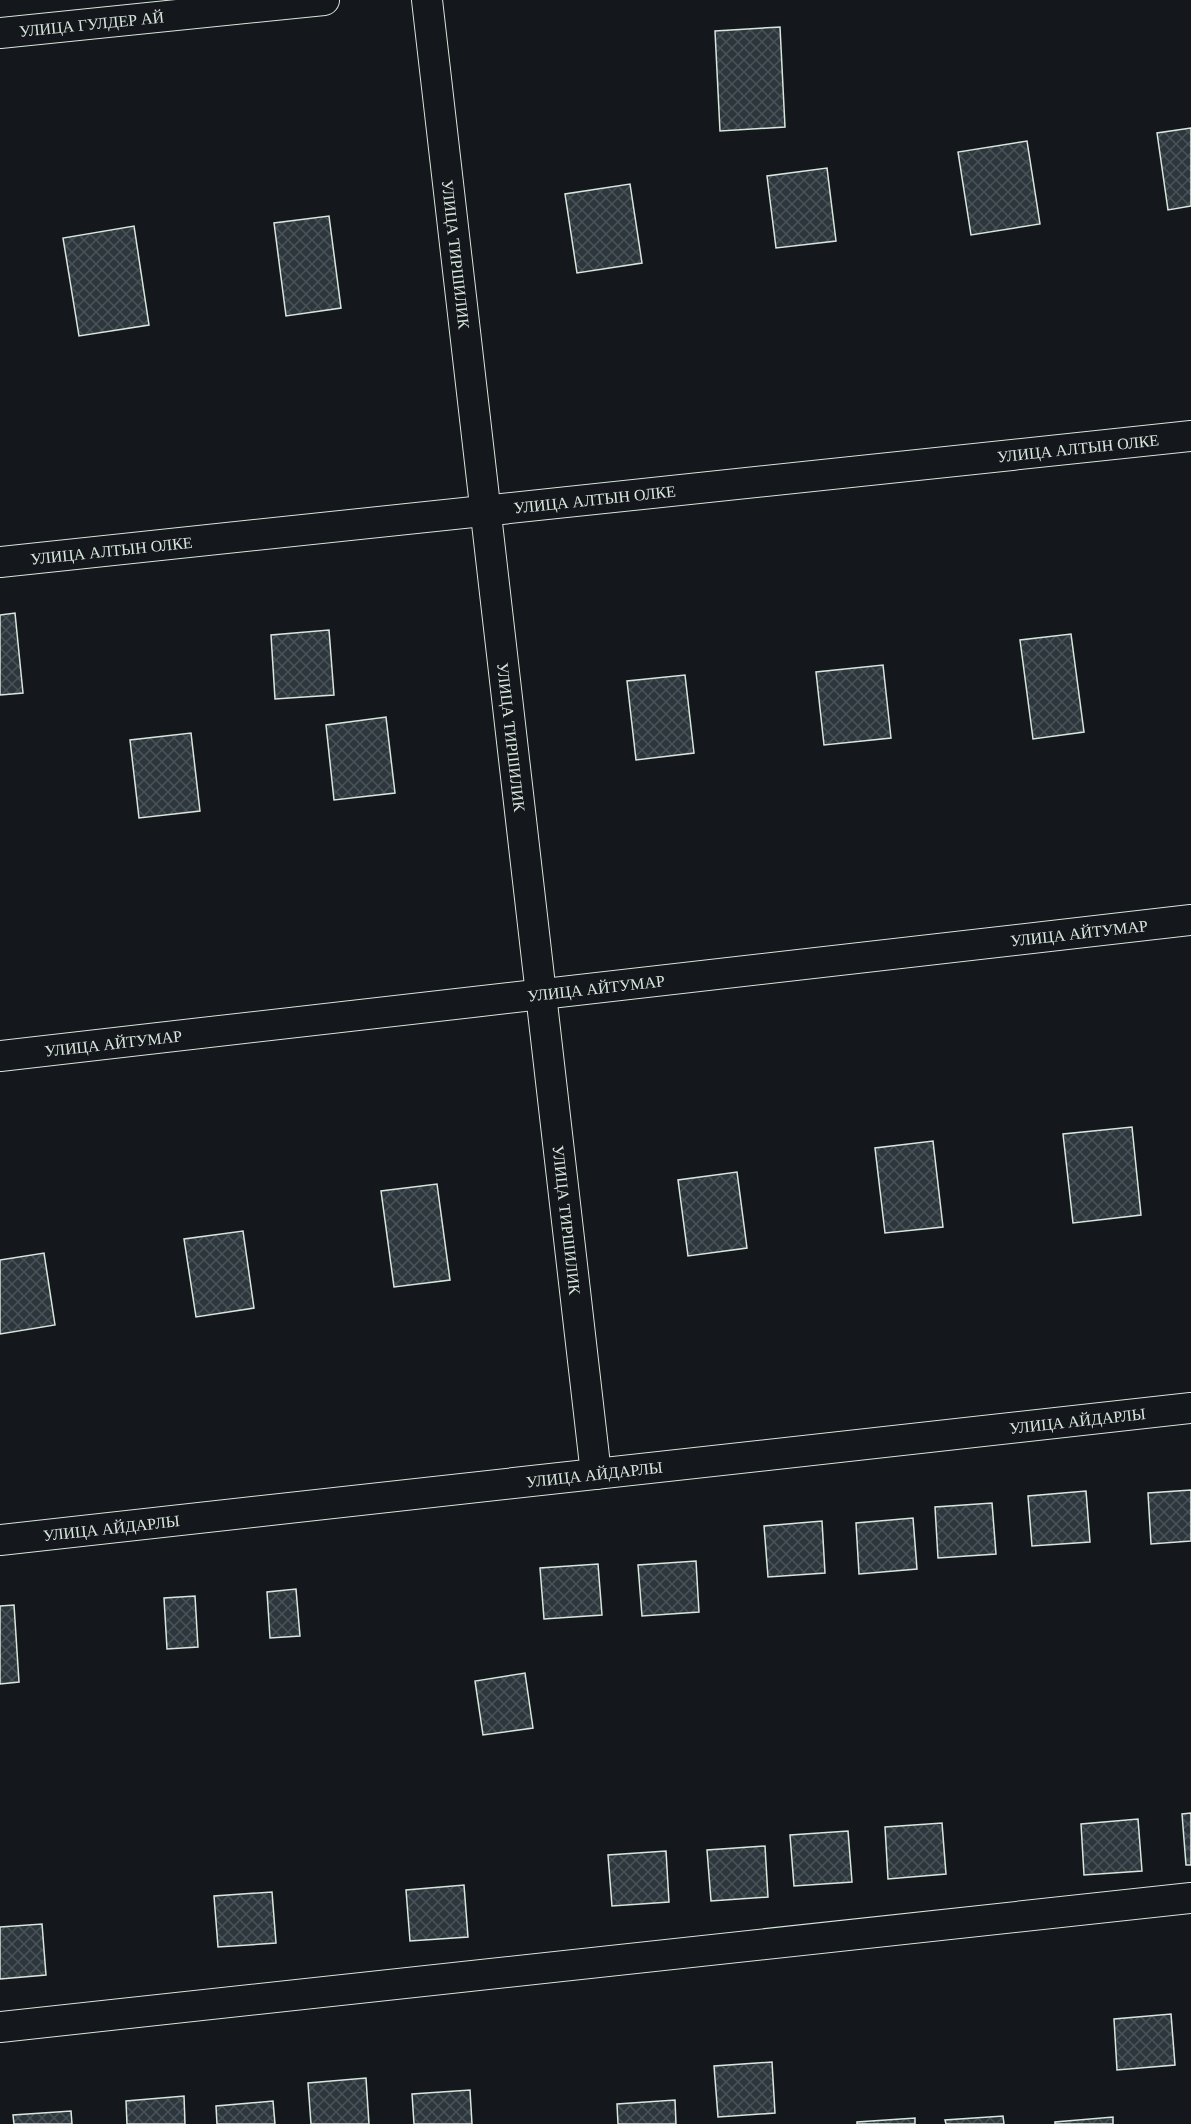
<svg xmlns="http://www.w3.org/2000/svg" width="1191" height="2124" font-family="Georgia,serif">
<defs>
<pattern id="building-cross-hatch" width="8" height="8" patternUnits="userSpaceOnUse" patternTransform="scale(1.5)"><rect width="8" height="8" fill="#2c363c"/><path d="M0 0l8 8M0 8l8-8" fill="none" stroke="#4a5358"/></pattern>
</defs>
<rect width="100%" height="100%" fill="#14181c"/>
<path fill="url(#building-cross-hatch)" stroke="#d8e6dc" stroke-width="1.5" d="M780,27L785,127L720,131L715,31Z
M1191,128V206L1168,210L1157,133Z
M1027,141L1040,224L971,235L958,152Z
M827,168L836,241L776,248L767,176Z
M630,184L642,263L577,273L565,194Z
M329,216L341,308L286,316L274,223Z
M134,226L149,325L79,336L63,238Z
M15,613L23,693L0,695V615Z
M329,630L334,695L275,699L271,635Z
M1071,634L1084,732L1033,739L1020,640Z
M883,665L891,738L824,745L816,672Z
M685,675L694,753L636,760L627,681Z
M386,717L395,793L334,800L326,725Z
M191,733L200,811L139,818L130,740Z
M1132,1127L1141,1215L1073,1223L1063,1134Z
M933,1141L943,1227L885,1233L875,1148Z
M737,1172L747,1248L688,1256L678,1180Z
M437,1184L450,1280L394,1287L381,1191Z
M243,1231L254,1308L196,1317L184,1239Z
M44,1253L55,1325L0,1334V1260Z
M1191,1490V1541L1151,1544L1148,1493Z
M1086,1491L1090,1542L1032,1546L1028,1496Z
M992,1503L996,1554L938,1558L935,1507Z
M913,1518L917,1569L859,1574L856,1523Z
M822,1521L825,1573L768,1577L764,1526Z
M696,1561L699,1612L642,1616L638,1565Z
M598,1564L602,1615L544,1619L540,1568Z
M296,1589L300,1636L270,1638L267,1592Z
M195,1596L198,1647L167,1649L164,1598Z
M14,1605L19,1682L0,1684V1606Z
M525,1673L533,1728L483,1735L475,1681Z
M1191,1813V1865H1186L1182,1814Z
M1138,1819L1142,1871L1084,1875L1081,1824Z
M942,1823L946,1874L888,1879L885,1827Z
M848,1831L852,1882L794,1886L790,1835Z
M765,1846L768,1897L711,1901L707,1850Z
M666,1851L669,1902L612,1906L608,1855Z
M464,1885L468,1937L410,1941L406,1890Z
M272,1892L276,1943L218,1947L214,1896Z
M42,1924L46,1975L0,1979V1927Z
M1171,2014L1175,2065L1117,2070L1114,2019Z
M772,2062L775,2113L718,2117L714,2066Z
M366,2078L369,2124H311L308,2083Z
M470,2090L472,2124H414L412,2094Z
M184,2096L185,2124H127L126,2101Z
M675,2100L676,2124H618L617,2104Z
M273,2101L275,2124H217L216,2106Z
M71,2111L72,2124H14L13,2115Z
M1003,2116L1004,2124H946L945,2120Z
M1113,2117V2124H1055V2122Z
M915,2118V2124H857V2122Z"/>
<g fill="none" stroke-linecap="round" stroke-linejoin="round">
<defs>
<g id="street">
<path id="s1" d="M427,0L596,1474"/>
<path id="s2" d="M0,33L324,0"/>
<path id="s3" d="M0,562L1191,436"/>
<path id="s4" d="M0,1056L1191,920"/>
<path id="s5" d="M0,1540L1191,1408"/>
<path d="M0,2027L1191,1898"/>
</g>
</defs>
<use href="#street" stroke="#d8e6dc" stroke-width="32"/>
<use href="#street" stroke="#14181c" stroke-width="30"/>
</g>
<g text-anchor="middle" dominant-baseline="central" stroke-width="4.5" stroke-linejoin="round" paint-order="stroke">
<g font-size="16" fill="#d8e6dc" stroke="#14181c">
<text stroke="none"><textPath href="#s2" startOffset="92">УЛИЦА ГУЛДЕР АЙ</textPath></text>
<text stroke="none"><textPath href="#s1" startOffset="256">УЛИЦА ТИРШИЛИК</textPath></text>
<text stroke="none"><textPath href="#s3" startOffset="1084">УЛИЦА АЛТЫН ОЛКЕ</textPath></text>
<text stroke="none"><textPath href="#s3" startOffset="598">УЛИЦА АЛТЫН ОЛКЕ</textPath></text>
<text stroke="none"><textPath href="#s3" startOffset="112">УЛИЦА АЛТЫН ОЛКЕ</textPath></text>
<text stroke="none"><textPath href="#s1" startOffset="742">УЛИЦА ТИРШИЛИК</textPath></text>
<text stroke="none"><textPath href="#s4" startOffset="1086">УЛИЦА АЙТУМАР</textPath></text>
<text stroke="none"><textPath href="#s4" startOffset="600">УЛИЦА АЙТУМАР</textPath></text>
<text stroke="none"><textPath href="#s4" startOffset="114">УЛИЦА АЙТУМАР</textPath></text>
<text stroke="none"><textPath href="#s1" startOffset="1228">УЛИЦА ТИРШИЛИК</textPath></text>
<text stroke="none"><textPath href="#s5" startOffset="1084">УЛИЦА АЙДАРЛЫ</textPath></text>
<text stroke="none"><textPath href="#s5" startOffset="598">УЛИЦА АЙДАРЛЫ</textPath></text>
<text stroke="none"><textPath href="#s5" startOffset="112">УЛИЦА АЙДАРЛЫ</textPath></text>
</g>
</g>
</svg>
